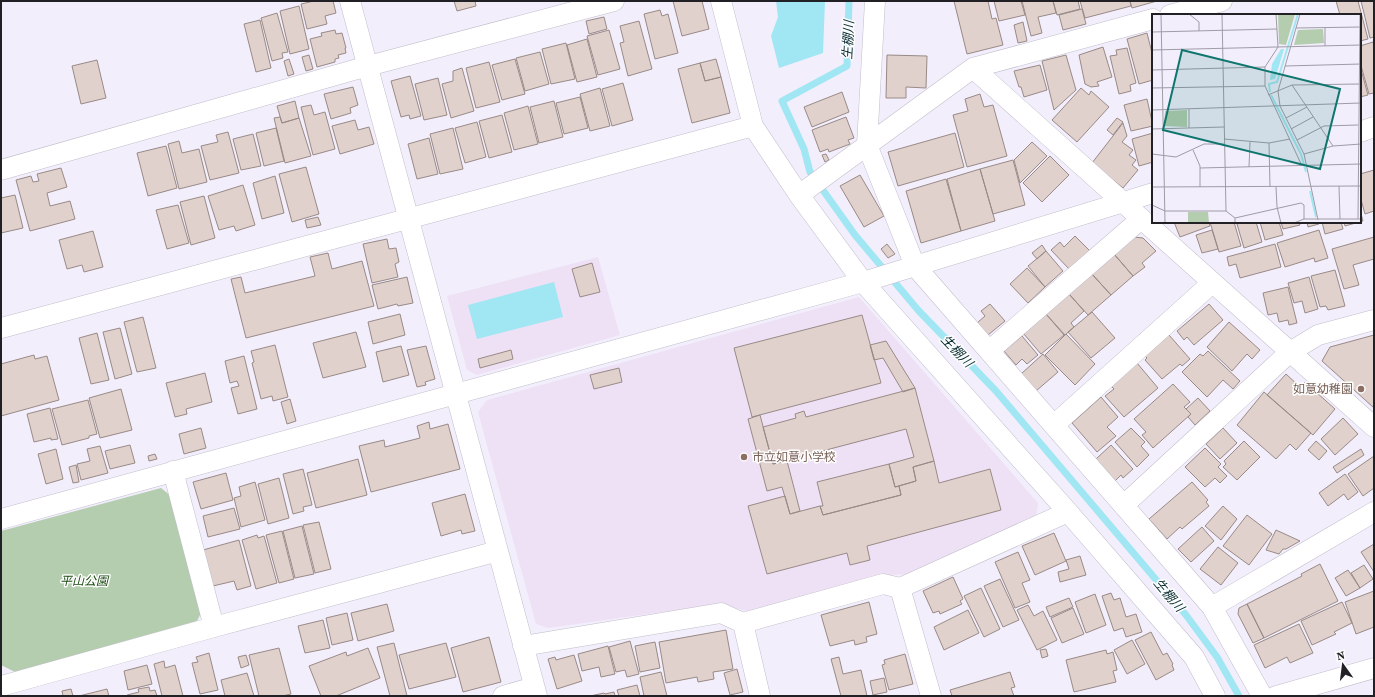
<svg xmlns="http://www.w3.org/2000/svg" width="1375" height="697" font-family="'Source Serif 4','Noto Sans JP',serif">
<rect width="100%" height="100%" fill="#f2eefc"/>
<path fill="#eee1f5" d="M598,257L620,335L477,375L467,370L447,296Z
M859,297L1038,503L1036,517L913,574L888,575L754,613L719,604L548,628L536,624L478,412L487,400Z"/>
<path fill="#b4cdae" d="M161,488L171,496L202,611L197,621L15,672L1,665V531Z"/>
<path fill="#a1e6f3" d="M776,1H825L823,53L779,68L771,36L778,17Z
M554,282L563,317L477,339L468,305Z"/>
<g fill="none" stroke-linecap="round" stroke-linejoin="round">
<path stroke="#a1e6f3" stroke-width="7" d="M849,1L847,66L782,101L804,149L810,172L855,235L918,310L996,391L1186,615L1217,657L1239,696"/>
</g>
<path fill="#e0d1cd" stroke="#998a87" d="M314,1H333L336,13L325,16L327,24L307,29L301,4Z
M454,1H475L476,6L457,11Z
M673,1H702L709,29L682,36Z
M954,1H988L992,19L996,18L1003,45L967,54Z
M994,1H1021L1025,15L999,21Z
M1022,1H1053L1056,13L1038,17L1042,33L1031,36Z
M1053,1H1078L1080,9L1057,15Z
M1080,1H1130L1131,6L1085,18Z
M1130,1H1157L1132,8Z
M1336,1H1358L1368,39L1360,41V15H1340Z
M1361,1H1374V37L1370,38Z
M299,6L309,49L290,54L280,11Z
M1082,9L1086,24L1063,30L1059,15Z
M660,10L662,16L668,14L678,53L655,59L644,14Z
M277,13L288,52L282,53L283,58L272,61L261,18Z
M604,17L607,29L589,34L586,21Z
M260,20L271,68L256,72L244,24Z
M639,21L652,69L628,76L620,43L624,42L620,26Z
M1023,22L1027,41L1018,43L1014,25Z
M335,30L336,34L342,33L346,48H345L346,53L338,55L339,58L335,59V62L317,67L310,39L322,36L321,33Z
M609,30L620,69L598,75L587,36Z
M1147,33L1153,57V80L1139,84L1127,39Z
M587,39L597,77L577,82L567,45Z
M1373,42L1374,46V93L1369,94L1360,62V46Z
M566,43L575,79L551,84L542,49Z
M1103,47L1112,77L1097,82L1099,86L1091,87L1085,84L1079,55Z
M1127,48L1136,83L1130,85L1131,91L1119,94L1110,56L1117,55L1116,50Z
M540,52L549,84L525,91L516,58Z
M309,55L313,69L306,71L302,57Z
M887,55L927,56L926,88L906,87V98H886Z
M1066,55L1076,90L1054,110L1042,61Z
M289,59L294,74L288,76L284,61Z
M515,59L525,94L502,100L492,65Z
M716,59L721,77L705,81L700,63Z
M97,60L106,98L81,104L72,66Z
M489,62L500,102L476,108L466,68Z
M700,63L705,81L721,77L730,113L692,123L678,69Z
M1040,65L1047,90L1024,97L1021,87H1019L1014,71Z
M1360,66L1368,95L1360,97Z
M462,68L474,111L451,118L442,84L453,81V71Z
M410,76L421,116L410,119L409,115L401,117L391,81Z
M438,78L447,115L424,120L415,84Z
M623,83L633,120L612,126L602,89Z
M353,87L358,105L350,108L351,113L331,119L324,94Z
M600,88L610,126L590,131L580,94Z
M1081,88L1089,95L1091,91L1109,107L1077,142L1052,120Z
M842,92L849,112L812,127L804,107Z
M980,94L984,107L993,105L1007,156L967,167L953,115L968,111L965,99Z
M580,97L588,128L564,134L556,103Z
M1147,99L1153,126L1131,131L1124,105Z
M295,101L299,118L282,123L277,106Z
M554,101L563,137L539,143L530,107Z
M311,105L314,115L325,112L335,149L313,155L301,107Z
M528,106L538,144L514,150L504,113Z
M502,115L512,152L489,158L479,121Z
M280,117L282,123L299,118L311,156L285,163L274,118Z
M846,117L854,138L848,140L850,144L829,152L828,149L820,152L812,130Z
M1117,118L1123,122L1113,135L1107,130Z
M355,120L358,130L369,127L374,144L340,154L332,126Z
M477,122L486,157L465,163L455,128Z
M1123,123L1127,136L1122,142L1133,150L1129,155L1136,160L1132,165L1138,170L1123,188L1092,163Z
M276,128L284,161L264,166L256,133Z
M453,128L463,169L440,174L430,134Z
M228,132L239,173L210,180L201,146L218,142L216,135Z
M955,133L964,167L898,186L888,152Z
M1153,133V162L1139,166L1132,139Z
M253,134L261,166L241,170L233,139Z
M429,138L438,174L417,179L408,144Z
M179,141L182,153L199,149L207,182L179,189L168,144Z
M1032,142L1047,156L1020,183L1014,160Z
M166,146L177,188L148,196L137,153Z
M826,154L829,160L825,162L822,155Z
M1050,156L1069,175L1042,202L1023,183Z
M1013,160L1025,205L993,214L980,169Z
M306,167L319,214L292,222L279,174Z
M61,168L67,187L47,193L50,206L70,201L75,219L30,231L16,180L31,176L33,182L39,181L37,174Z
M980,169L995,221L961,231L947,179Z
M1374,170V211L1365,214L1360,196V174Z
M860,175L884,216L864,227L840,186Z
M275,176L284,213L262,219L253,183Z
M946,179L961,231L921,243L906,191Z
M243,185L255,225L236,231L234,226L219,230L208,196Z
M15,195L23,228L1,233V196V198Z
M204,196L215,238L191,245L180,202Z
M178,205L189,243L167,249L156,210Z
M1360,210L1363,221L1345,226L1344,222H1360Z
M318,217L321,225L307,228L305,220Z
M1174,222H1209L1210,226L1180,237Z
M1210,222H1234L1241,246L1219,252Z
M1244,222H1256L1262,242L1244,248L1237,224Z
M1260,222H1279L1283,235L1265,240Z
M1281,222H1299L1300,225L1283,229Z
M1307,222H1318L1319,224L1308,227Z
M1322,222H1341L1343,229L1325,234Z
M1212,230L1218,249L1202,253L1196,235Z
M1319,230L1328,258L1315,262L1314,258L1285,267L1277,243Z
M93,231L103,267L84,272L82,265L67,269L59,240Z
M1075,236L1090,251L1070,270L1051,250L1060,242L1064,247Z
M1134,237L1143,238L1156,251L1142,263L1145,267L1133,276L1114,254Z
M1374,237V259L1353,265L1359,285L1344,289L1332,249Z
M387,239L389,249L396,248L399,262L395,264L398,277L372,283L363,244Z
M887,244L895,254L888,258L881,249Z
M1275,244L1281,267L1240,278L1236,264L1229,266L1227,257Z
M1042,245L1046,251L1037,259L1032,253Z
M1046,251L1063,271L1045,287L1028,266Z
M328,253L332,269L362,261L374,306L246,338L231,279L241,277L245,293L315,276L310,257Z
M1114,254L1133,276L1111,295L1091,273Z
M592,263L600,292L580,297L572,269Z
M1027,268L1045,287L1028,303L1010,284Z
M1335,270L1345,306L1328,310L1326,306L1320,307L1311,276Z
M1091,273L1111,295L1088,315L1069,294Z
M407,277L413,303L398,306L397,304L378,309L372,285Z
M1309,277L1318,309L1305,313L1302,301L1294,303L1288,283Z
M1288,287L1297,323L1289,325L1288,320L1279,322L1277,313L1268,315L1263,293Z
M1069,294L1084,311L1071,323L1074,327L1065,335L1046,314Z
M990,304L1005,321L988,335L977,323L985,316L981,311Z
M1209,304L1223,320L1194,345L1187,337L1184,340L1177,331Z
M1092,312L1115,338L1091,358L1068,332Z
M400,314L405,335L373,344L368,322Z
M1046,314L1064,335L1041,354L1023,333Z
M862,315L881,383L752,417L734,348Z
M143,317L156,368L137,372L124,322Z
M1229,322L1260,350L1252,359L1247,354L1232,371L1207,347Z
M120,328L132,374L115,379L103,332Z
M356,332L366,367L323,378L313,343Z
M97,333L109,380L91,384L79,338Z
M1066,334L1095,364L1075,385L1045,355Z
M1169,335L1190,359L1182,366L1180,364L1162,379L1145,360L1147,358L1145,356Z
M1374,335V408L1322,361L1330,347Z
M1022,336L1038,355L1027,364L1022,359L1016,365L1004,351Z
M886,341L915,388L903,392L883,358L874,360L870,345Z
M275,345L288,397L273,401L272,396L261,399L252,363L254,362L251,351Z
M401,346L409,375L383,382L376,352Z
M426,346L435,379L425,382L426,385L417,387L407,350Z
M511,350L513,359L480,368L478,359Z
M1208,351L1240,381L1233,389L1223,380L1207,397L1182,372L1200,354L1203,356Z
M1043,354L1058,372L1036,391L1021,374Z
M34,355L35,359L47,356L59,400L1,416V364Z
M244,356L257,409L238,414L231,388L239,386L237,381L230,383L225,361Z
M1137,363L1158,388L1124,417L1105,396L1114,389L1111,386Z
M619,368L622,382L594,389L590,375Z
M205,373L212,402L186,409L187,414L175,417L166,383Z
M1286,374L1300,387L1305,382L1335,409L1313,435L1267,395Z
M1173,384L1190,402L1184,407L1191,414L1153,448L1142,435L1146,432L1134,419Z
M915,388L934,461L913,467L916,481L895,487L889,464L914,457L906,429L773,464L763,427L796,418L795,414L804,411L806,417Z
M121,389L132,430L100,438L89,398Z
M1264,392L1311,433L1296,450L1290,444L1276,459L1237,425Z
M1101,397L1118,417L1107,427L1116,436L1097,452L1072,423Z
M1198,398L1210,411L1195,425L1188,417L1191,414L1186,409Z
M290,399L296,421L287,424L281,402Z
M88,400L97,434L89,436V438L62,445L52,409Z
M50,408L58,439L51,440V438L34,442L27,414Z
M760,415L773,464L787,461L800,511L790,514L782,487L767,491L748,419Z
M1343,418L1358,434L1335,455L1321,439Z
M429,422L430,429L448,424L460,469L371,492L359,446L384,440L385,447L420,438L417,426Z
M201,428L206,448L184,454L179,434Z
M1131,428L1145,442L1141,446L1149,455L1137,467L1115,442Z
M1223,428L1237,443L1220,459L1206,444Z
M1244,441L1260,457L1237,480L1223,467L1226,464L1224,461Z
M1316,441L1327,451L1319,460L1308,450Z
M130,445L135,463L110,469L105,451Z
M1111,445L1133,469L1123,478L1121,475L1115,481L1096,459Z
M100,446L108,473L81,480L77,464L90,461L87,449Z
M1205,448L1221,464L1218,467L1227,476L1220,483L1215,478L1205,487L1185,467Z
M56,449L63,479L46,484L38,454Z
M1361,449L1364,455L1337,473L1333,467Z
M155,454L157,459L149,461L148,456Z
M1374,456V488L1363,496L1348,474Z
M358,459L367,495L316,508L307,473Z
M934,461L939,483L990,469L1001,510L867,546L870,560L850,565L847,553L767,574L748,506L785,496L790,514L820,506L823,515L901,495L899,486L916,481L913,467Z
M889,464L895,487L899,486L901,495L823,515L820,506H823L817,482Z
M76,465L79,482L73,483L69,467Z
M303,469L312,505L303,507L304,511L293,514L283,474Z
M226,473L233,500L201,509L193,482Z
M1345,474L1358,492L1348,500L1344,494L1328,506L1319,493Z
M279,478L289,518L268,524L258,484Z
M255,482L265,520L241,527L234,498L241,496L239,487Z
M1192,482L1208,500L1206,502L1209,506L1182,529L1180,527L1167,539L1149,519Z
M465,494L475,531L462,534L461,530L441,536L432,503Z
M1223,506L1237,519L1221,540L1205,526Z
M234,508L240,529L208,537L203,516Z
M1247,515L1272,534L1249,565L1223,546Z
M319,522L331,569L315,573L303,525Z
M302,526L314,574L295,578L283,531Z
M1202,527L1214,541L1191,562L1178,549Z
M1276,530L1300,541L1286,549H1283L1279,554L1266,550Z
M282,531L294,579L279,583L266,535Z
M1054,533L1066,561L1035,575L1022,546Z
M257,535L258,538L264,536L277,583L256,589L242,540Z
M239,540L251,586L237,590L234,581L213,586L203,550Z
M1374,544V572L1361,552Z
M1218,547L1238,563L1221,585L1200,569Z
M1018,552L1030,580L1022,583L1030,602L1015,608L995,562Z
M1080,556L1086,575L1060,582L1058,572L1069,569L1066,560Z
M1320,564L1338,601L1264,638L1247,604L1302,576L1301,574Z
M1364,565L1373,579L1360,588L1351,573Z
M1348,570L1360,588L1346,596L1335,578Z
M953,577L963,599L960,601L962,604L940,614L939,611L933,613L923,591Z
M1000,579L1019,620L1003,627L984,586Z
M981,588L1000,629L984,637L964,596Z
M1374,591V627L1356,634L1345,602Z
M1111,593L1114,600L1120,598L1126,617L1136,614L1142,632L1126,637L1123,628L1114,631L1102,596Z
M1095,594L1106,625L1086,633L1075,602Z
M1069,598L1073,607L1050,617L1046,607Z
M869,602L877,634L866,637L867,642L855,645L854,640L830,646L821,615Z
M1342,602L1352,623L1334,632L1336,634L1312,645L1301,621Z
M387,604L394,631L358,641L351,613Z
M1247,604L1264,638L1253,643L1238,614L1239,608Z
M1028,605L1034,616L1043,611L1057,640L1037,650L1017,610Z
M1073,608L1084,634L1062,643L1051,618Z
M968,610L979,633L944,650L934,627Z
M347,613L353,640L332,645L326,618Z
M323,620L330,648L305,653L298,626Z
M1299,624L1313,653L1290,663L1287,657L1265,668L1254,645Z
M726,630L733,669L713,672L714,679L698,682L697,677L666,683L659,642Z
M1151,632L1163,655L1167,653L1173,664L1172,665L1174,670L1156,680L1135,640Z
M489,637L501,682L463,692L451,648Z
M1132,640L1145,664L1127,674L1114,650Z
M630,641L639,674L627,677L625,670L616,672L609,647Z
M655,642L660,668L640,672L635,646Z
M394,643L407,696H390L377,647Z
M446,643L456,677L409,689L399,655Z
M608,646L615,674L601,677L599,667L582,671L578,654Z
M279,648L291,694L282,696H259L249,655Z
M368,648L380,678L336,696H321L309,666L346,652L347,656Z
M1046,649L1048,656L1042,658L1040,650Z
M1106,650L1107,654L1113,652L1117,670L1113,671L1116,682L1074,692L1066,660Z
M209,653L218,690L200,694L192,663L198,662L196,657Z
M905,654L913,684L889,690L882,665L885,664L884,660Z
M246,655L249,665L241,668L238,657Z
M574,655L582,681L557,689L548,659L555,657L556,660Z
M839,657L843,674L861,670L867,696H841L831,659Z
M164,661L165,668L175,665L183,696H162L154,664Z
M147,665L152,684L128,690L124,671Z
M737,669L743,692L730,695L724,673Z
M661,672L667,696H644L640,677Z
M1010,672L1015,687L1011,688L1014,696H952L950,690Z
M247,673L254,696H225L221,680Z
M884,678L887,692L873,695L870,681Z
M637,685L640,696H619L617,690Z
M149,687L150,691L155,690L157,696H127V695L139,692L138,689Z
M71,689L73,696H63L62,691Z
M107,689L109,696H79Z
M614,692L615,696H590L604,693L605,694Z"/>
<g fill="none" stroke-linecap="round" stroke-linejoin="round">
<defs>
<path id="street" d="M350,1L537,696
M721,1L753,126L799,195L863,282L1068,512L1194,657L1215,696
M875,1L867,145L915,266L1212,607L1262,696
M1170,15L1222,1
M973,68L1374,427
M1360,132L1374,127
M1,170L368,66L614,1
M799,195L973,68L1153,19
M1,328L753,126
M989,351L1141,219
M1054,425L1212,283
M173,471L214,627
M1124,505L1290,352L1318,335L1374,320
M1,519L863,282L1153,193
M900,588L931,696
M1212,607L1374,512
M743,623L760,696
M523,646L721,613L743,623L883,584L900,588L1068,512
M1,686L214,627L498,551
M503,696L534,687
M1276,696L1374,668"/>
</defs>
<use href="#street" stroke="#c2becb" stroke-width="21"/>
<use href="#street" stroke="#fff" stroke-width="20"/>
</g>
<g fill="#8d6e63" stroke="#fefefe" stroke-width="1.5">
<circle cx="1361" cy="389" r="4"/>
<circle cx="744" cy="457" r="4"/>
</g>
<g text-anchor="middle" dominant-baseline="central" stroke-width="3" stroke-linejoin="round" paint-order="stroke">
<g font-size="12" fill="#785e54" stroke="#fefefe" text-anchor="end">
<text x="1353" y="389">如意幼稚園</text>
<text x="752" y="457" text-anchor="start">市立如意小学校</text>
</g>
<g font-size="12" font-style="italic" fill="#1b4a10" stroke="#fefefe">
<text x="84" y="581">平山公園</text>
</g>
<g font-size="13" font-style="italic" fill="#0c2f35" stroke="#fefefe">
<text transform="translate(848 40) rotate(-87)">生棚川</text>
<text transform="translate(957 351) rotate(46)">生棚川</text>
<text transform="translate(1169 595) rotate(50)">生棚川</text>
</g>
</g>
<g transform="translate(1152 14)">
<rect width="209" height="209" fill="#f2eefc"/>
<path d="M126,0H143L134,31L127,30ZM146,16L171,15L172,29L142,31ZM35,96V113L12,112L13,97ZM36,198H56L57,209H36Z" fill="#b4cdae"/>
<path d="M129,35H132L123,65L118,66L120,50Z" fill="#a1e6f3"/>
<path fill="none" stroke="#a1e6f3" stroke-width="2" d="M118,78L117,70L125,68L146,0M119,81L149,140L154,158M158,177L164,203"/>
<path fill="none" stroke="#9e9ca6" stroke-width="1" d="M9,0L13,209M37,0L47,8V17M70,0L74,197L83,204V209M124,0L126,33L113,53V72L150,152M148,0L126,77L128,92L152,140L166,206M144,14L209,13M0,18L125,15M173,32V14M0,36L209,31M133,52L209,50M0,56L113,53M140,71L181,132M0,74L113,72M116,81L140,71L207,70M37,95V114M0,96L209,89M134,104L155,93M0,115L72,113M139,115L161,103M72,125L117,129L138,125M145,126L172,112L206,111M117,129L118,173M41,136L48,152V173M0,140L24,143L52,130H72M152,140L181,132L209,130M97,153L98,128M48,154L209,150M187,172L188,205M0,173L209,172M124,173L125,193L129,209M0,191L13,197H74M83,204L149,189L152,191V205M206,205L208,0M142,209L152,205H209"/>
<path fill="#0f766e" fill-opacity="0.15" stroke="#0f766e" stroke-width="2" d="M30,36L188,75L168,155L11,116Z"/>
<rect width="209" height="209" fill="none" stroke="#212024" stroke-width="2"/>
</g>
<rect width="1375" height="697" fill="none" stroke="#212024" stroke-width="4"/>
<g transform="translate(1343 665) rotate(346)" stroke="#fefefe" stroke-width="3" paint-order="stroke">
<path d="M0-3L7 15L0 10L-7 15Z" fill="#212024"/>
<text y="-6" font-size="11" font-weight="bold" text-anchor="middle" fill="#212024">N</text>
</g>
</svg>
